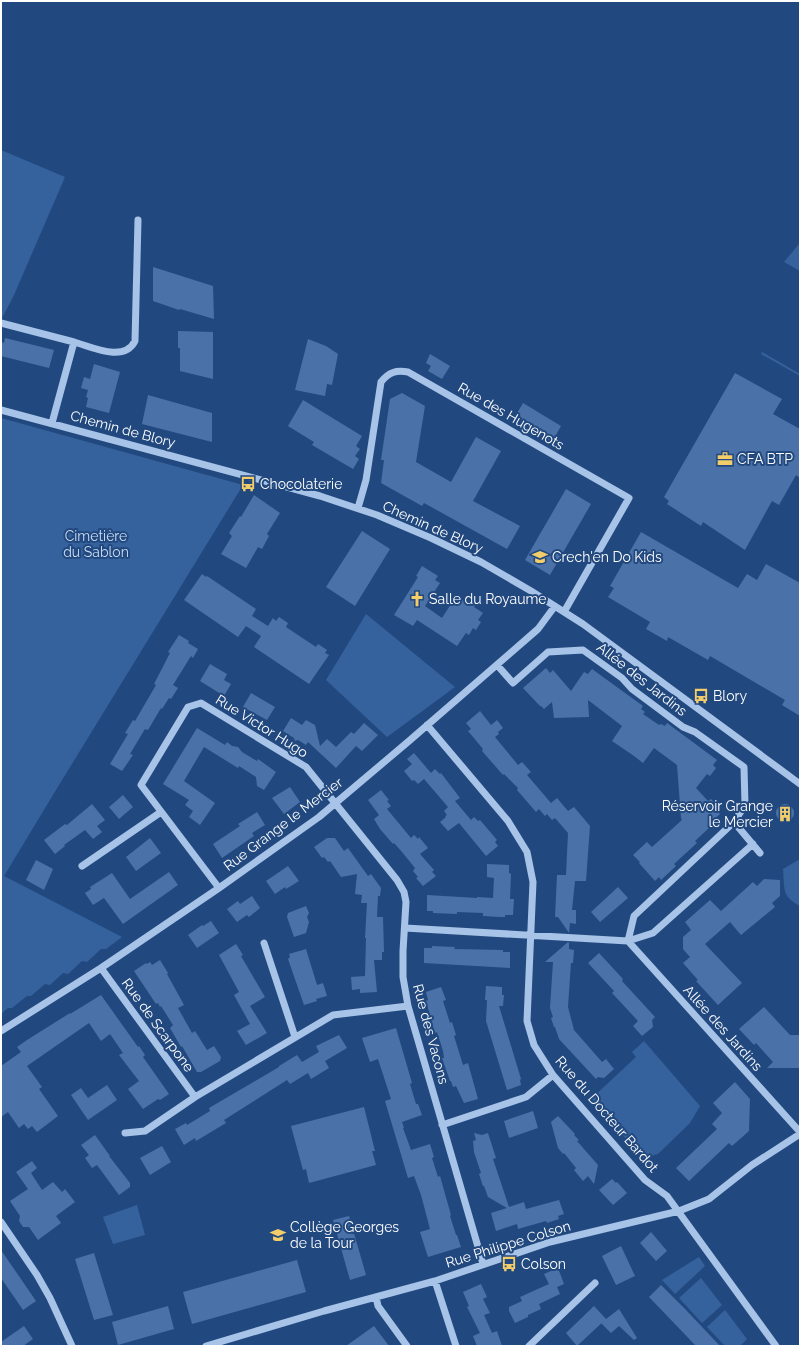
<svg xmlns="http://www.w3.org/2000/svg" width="801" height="1347" font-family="Raleway,sans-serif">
<rect width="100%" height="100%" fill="#22497f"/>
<path fill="#35629d" d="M1,150L65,177L14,295L1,320Z
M799,244H800V271L784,262Z
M762,352L800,374V376L761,354Z
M1,418L243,485L59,785L4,876L122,937L106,949H101L87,962L82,961L68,974L63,973L50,985L45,984L31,996H27L12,1008H8L1,1014Z
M366,614L455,687L387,737L326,680Z
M800,859V906C781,896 785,889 783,869Z
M644,1041L700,1106L690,1123L658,1154L643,1158L591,1099L636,1057L632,1052Z
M137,1205L145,1235L113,1244L103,1217Z
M699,1257L705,1266L675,1294L662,1280Z
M701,1278L722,1305L702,1323L679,1298Z
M725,1310L747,1339L740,1346H725L707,1327Z"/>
<path fill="#4a72a8" d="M153,267L213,286L214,319L180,309L179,310L153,301Z
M178,331L213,332V379L180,371V348H178Z
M5,338L54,350L49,368L1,356V342L4,343Z
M308,339L326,346L338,354L332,385L327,384L325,396L295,390Z
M430,354L450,366L442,379L428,371L431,366L426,363Z
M94,364L120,372L109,413L86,407L88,398L86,397L88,390L81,388L84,377L90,379Z
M735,373L782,399L773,414L800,429V478L796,475L779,505L772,501L745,550L703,522L701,526L667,504L669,501L664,497Z
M402,393L425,406L416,462L451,482L476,437L501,451L473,501L520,526L507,549L424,503L422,506L381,483L384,460H381L390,399Z
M148,395L212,413V442L142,424Z
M303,400L362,436L356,446L360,449L355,456L359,459L353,469L312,445L314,442L288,426Z
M523,403L561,426L552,442L541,435L542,433L520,421L522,418L516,415Z
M566,489L591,504L550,575L525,560Z
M254,495L280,513L267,534L269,536L262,549L258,547L246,568L221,554L232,536L229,533L240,516L241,517Z
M362,531L390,549L355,606L326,587Z
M641,532L738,588L747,574L757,580L766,564L800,583V716L782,705L785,700L710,656L708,660L668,637L667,641L646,629L650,622L608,597L614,588L610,586Z
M422,566L438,576L435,580L440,583L425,606L442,618L456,596L464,601L466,599L475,605L474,607L483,613L478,620L481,622L476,630L473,628L469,635L466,633L457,646L417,620L413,626L394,615L418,577L416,576Z
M202,574L206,577L207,576L256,609L252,616L268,626L273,618L276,621L279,617L288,623L286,627L316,647L318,644L327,650L325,653L329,655L309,684L254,647L261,636L246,626L238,637L184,600Z
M179,635L189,641L188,643L198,649L193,658L191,656L173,685L178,688L171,699L169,698L162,709L161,708L148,730L145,729L130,754L133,755L122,771L110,764L128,734L125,733L133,720L135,721L156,685L154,684L170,653L168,652Z
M210,664L227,674L224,680L231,684L224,696L200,681Z
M546,668L550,673L553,670L571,691L584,672L588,674L592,669L643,706L641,709L645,712L643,714L659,725L661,724L665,726L667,723L717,760L713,765L716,768L710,776L707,774L696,788L708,801L711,799L718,807L716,809L720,814L707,826L709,828L695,841L697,843L674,864L676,866L661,880L659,877L655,881L639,863L640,862L633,855L647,842L652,847L682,820L681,818L677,765L654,748L643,763L634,756L612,741L622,726L588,700L589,717L554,718L552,702L544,709L541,706H540L523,688Z
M251,693L275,707L267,720L243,707Z
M480,711L491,725L497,720L503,728L498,732L499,734L495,737L518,765L522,762L531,772L527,775L551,803L557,798L568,811L574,807L590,826L586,881H575L572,910H576V924L570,923L569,933L558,917H555L557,875H566L568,833L555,818L552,820L547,814L545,816L539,809L536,812L517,790L518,788L504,774L503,775L482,751L483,749L468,731L471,729L466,723Z
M291,718L302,725L306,720L315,725L320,746L327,739L336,747L351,732L354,734L364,723L378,735L362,751L356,746L336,768L308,742L306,745L298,740L295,741L294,738L283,731Z
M197,728L225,745L227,742L232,746L238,747L242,752L257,761L258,759L276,772L264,790L257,786L256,777L239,766L238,768L204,747L184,781L215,803L200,825L189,817L193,811L185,805L189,800L163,784Z
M414,753L431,773L435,769L440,774L441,773L460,798L455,801L471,820L474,817L478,821L480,820L497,840L495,842L498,846L486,856L459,823L448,831L440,822L446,817L445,816L447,815L444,811L448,807L424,779L418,784L414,780L412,781L404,771L412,764L407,759Z
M290,787L300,802L284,814L272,798Z
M381,790L389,800L387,801L391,806L387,809L411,838L414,835L418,839L419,837L428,848L420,854L434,870L432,872L436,876L423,886L416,878L418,877L413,871L415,868L402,852L394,843L393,844L380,829L374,819L379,815L368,800Z
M123,795L133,807L119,819L109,807Z
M92,804L105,820L97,826L102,832L93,839L85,830L64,845L65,846L55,854L44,840L65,824L67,825Z
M776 813a9 9 0 1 1 18 0a9 9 0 1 1-18 0Z
M257,812L265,825L252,833L254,836L222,858L213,844L240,826L238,824Z
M150,838L161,853L136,871L126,857Z
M327,838H335L344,851L348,848L368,876L371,874L381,888L380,896H378L377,917H383L384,952H382V960H374L377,992L360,993V989L352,990L351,977L365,976L366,938H365L367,903H361L362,895L355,894L357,874L341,877L330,861L328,862L324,857L322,858L314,847Z
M36,860L53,869L44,890L26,880Z
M487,864L509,865V873L511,874L510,899H514L513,915H505V917H500L483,916V913L457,912V914L433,913V911H427V895L477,898V897L493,898L494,878L487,877Z
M288,866L299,881L286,889L285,887L275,894L266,881Z
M169,872L178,885L123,924L104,898L93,905L85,893L91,889L90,887L112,873L130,899Z
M764,879L780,880V896L772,903L775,907L741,935L730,922L705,944L742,983L718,1005L696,981L698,980L683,963L690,957L683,949V937L691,930L685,922L710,900L721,911L753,882L757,886Z
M618,887L628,898L600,922L591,912Z
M252,896L260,908L249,917L247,915L237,922L227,909L238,901L240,904Z
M306,906L309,913L307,917L309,922L306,933L294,937L287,917L288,913Z
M211,921L219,933L197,948L188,935L202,925L203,926Z
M568,942L569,943V949L574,950L573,963H571L568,1007L574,1030L602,1062L606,1059L614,1069L604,1078L598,1077L596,1079L559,1039L555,1027H554L551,1018L553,1017L550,1008L553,962H545Z
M236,944L243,955L241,956L265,997L250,1006L267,1033L246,1045L237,1031L250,1024L234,995L239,992L219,955Z
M432,946L455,947L454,949L503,950V952H510V968L424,963V948H432Z
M306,949L317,985L323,983L327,996L316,999L317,1001L304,1005L288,959L290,957L289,954Z
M599,953L623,979L622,981L655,1017L652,1020L653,1027L642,1036L633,1026L638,1021L612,993L614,991L588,963Z
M160,960L168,973L167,974L184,1005L178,1008L192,1033L195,1031L207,1050L214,1046L221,1057L220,1061L201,1072H197L182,1046L181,1047L170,1028L173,1025L161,1006L160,1007L158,1003L156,1004L134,971L146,963L147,964L150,962L152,965Z
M486,986L502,987V995H504L503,1006H499L521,1079L520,1080L521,1085L507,1090L486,1021L487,1000H485Z
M441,987L446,1000L443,1001L450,1023L452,1022L456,1035L454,1036L463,1065L468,1063L478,1099L464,1103L456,1086L453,1087L451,1081H450L442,1058H444L443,1051L437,1032L435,1033L426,1001L428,1000L426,992Z
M101,995L138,1047L139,1046L145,1055L143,1057L169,1094L160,1100L158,1099L143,1109L128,1089L139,1081L119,1055L123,1053L110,1034L101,1041L89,1023L27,1066L42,1087L39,1089L58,1116L37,1132L32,1126L28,1129L24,1124L19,1128L8,1112L1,1117V1066L21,1052L17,1047L27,1040L70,1013V1014Z
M764,1007L790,1035H800V1068H767L773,1062L756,1043L754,1045L739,1029Z
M396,1028L412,1083L410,1084L416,1104H418L422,1115L402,1122L404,1128H403L411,1150L430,1144L434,1157L432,1158L438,1177L440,1176L451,1215L450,1216L456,1235H457L461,1247L428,1257L420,1232L430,1229L421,1195L414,1176L408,1178L385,1101L391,1099L378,1059L370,1062L362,1038Z
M339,1035L347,1048L325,1061L329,1068L311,1079L308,1073L290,1084L287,1080L224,1120L226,1123L196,1141L195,1138L184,1145L175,1129L186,1123L187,1125L210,1111L209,1108L279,1067V1066L297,1055L302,1062L319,1052L316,1046Z
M735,1082L750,1099L749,1131L732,1146L729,1143L689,1181L676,1168L717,1129L712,1124L722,1113L713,1103Z
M107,1085L117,1100L88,1120L71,1095L81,1088L88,1098Z
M364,1107L375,1151H372L376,1165L309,1183L306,1169L303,1170L291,1126Z
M533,1111L538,1128L509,1138L504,1121Z
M558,1116L575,1134L574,1135L579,1140L577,1141L598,1165L594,1184L588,1176L583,1181L574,1170L576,1168L564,1153L563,1154L558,1148L551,1122Z
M474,1133L482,1135L488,1133L496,1158L493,1159L509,1207L524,1202L526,1209L559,1200L564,1214L558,1216L559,1219L547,1223L546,1221L518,1229L517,1224L496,1231L491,1213L507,1208L488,1197L484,1186H483L479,1174L481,1173L474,1152L473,1141L476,1140Z
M95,1135L110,1156H109L130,1183V1187L119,1195L97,1165L92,1168L85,1158L89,1155L81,1145Z
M162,1146L171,1162L150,1175L140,1158Z
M32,1161L37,1168L31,1173L42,1190L53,1182L62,1192L65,1189L75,1202L56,1216L61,1223L38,1240L29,1227H23L19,1221L20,1216L10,1201L28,1189L16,1172Z
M612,1179L616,1183L617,1182L627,1193L613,1205L599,1190Z
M349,1216L366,1275L350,1280L333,1220Z
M651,1232L667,1251L656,1261L640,1243Z
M621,1246L635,1276L616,1285L602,1256Z
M1,1250L36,1301L23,1310L1,1278Z
M94,1253L113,1315L94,1320L75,1259Z
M297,1260L306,1292L192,1324L183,1292Z
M558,1268L564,1284L557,1287L560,1294L539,1304L541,1309L528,1315V1317L515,1323L509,1311V1307L522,1301L520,1297L549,1284L544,1274Z
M481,1284L487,1297L483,1299L490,1313L484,1315L492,1333L497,1331L502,1346H477L473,1336L480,1333L467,1307L469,1306L463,1292Z
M661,1285L686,1310L720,1346H696L673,1322L649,1297Z
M168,1306L174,1329L118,1345L112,1322Z
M594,1306L606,1319L577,1346L566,1333Z
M619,1309L637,1338L634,1340L619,1326L611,1333L601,1323Z
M24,1326L33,1339L23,1346H1V1342Z
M374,1326L389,1346H346Z"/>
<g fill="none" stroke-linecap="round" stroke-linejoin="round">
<path stroke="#a7c3e7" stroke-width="7" d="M1,323L74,342
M1,410L320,496L377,515L431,538L481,562L531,591L583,624L800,784
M52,423L74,342C92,347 124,363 135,341L138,220
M358,508L366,480L381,382C389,372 396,370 408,372L629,498L564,612
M497,665L513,683L548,652L583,650L622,678L632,689L683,727L695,732L744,767L745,805L734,822L634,916L628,941
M427,725L508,821L527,852L533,882L527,1021L534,1045L553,1075L645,1180L667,1196L776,1346
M734,822L760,853
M82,866L161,812
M219,888L141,785L188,707L201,703L306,767L397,880L404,892L406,902L403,951V977L408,1006L483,1264
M405,928L628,941L653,933L753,844
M628,941L800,1132
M264,943L295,1037
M101,968L195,1097
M1,1031L101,968L219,888L319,817L409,741L538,629L555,606
M442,1125L526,1097L553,1075
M125,1133L145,1131L195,1097L333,1015L408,1006
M1,1222L37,1275L50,1298L72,1346
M435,1281L456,1346
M376,1297L378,1306L407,1346
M206,1346L324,1311L435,1281L550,1242L679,1211L709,1199L752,1165L800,1134
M529,1346L595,1283"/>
</g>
<defs>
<symbol id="office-bare" viewBox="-9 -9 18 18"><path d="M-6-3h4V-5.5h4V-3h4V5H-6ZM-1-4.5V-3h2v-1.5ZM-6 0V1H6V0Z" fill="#f3cd69" stroke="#22497f" stroke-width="2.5" paint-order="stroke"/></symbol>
<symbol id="bus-bare" viewBox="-9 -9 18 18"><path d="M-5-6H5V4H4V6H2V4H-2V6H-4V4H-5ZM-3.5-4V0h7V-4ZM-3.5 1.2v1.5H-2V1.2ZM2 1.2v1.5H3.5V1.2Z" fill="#f3cd69" stroke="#22497f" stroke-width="2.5" paint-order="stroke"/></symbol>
<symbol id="school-bare" viewBox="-9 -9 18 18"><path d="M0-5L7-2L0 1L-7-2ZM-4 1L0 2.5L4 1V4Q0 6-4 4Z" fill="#f3cd69" stroke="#22497f" stroke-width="2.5" paint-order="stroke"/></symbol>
<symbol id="church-bare" viewBox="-9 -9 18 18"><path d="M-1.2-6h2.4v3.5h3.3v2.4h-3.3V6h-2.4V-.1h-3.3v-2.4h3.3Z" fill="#f3cd69" stroke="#22497f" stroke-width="2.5" paint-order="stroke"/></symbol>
<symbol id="building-bare" viewBox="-9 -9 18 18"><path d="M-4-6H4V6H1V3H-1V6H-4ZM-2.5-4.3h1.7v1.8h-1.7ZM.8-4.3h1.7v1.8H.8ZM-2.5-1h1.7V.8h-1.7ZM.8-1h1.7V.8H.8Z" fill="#f3cd69" stroke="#22497f" stroke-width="2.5" paint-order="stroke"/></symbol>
</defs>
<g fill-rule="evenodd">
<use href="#office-bare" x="714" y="448" width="22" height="22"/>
<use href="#bus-bare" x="237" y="473" width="22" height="22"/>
<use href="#school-bare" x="529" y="546" width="22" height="22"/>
<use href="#church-bare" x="406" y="588" width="22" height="22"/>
<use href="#bus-bare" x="690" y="685" width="22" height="22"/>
<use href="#building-bare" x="774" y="803" width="22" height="22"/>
<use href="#school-bare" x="267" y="1224" width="22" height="22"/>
<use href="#bus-bare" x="498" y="1253" width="22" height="22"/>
</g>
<g text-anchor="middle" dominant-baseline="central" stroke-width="4" stroke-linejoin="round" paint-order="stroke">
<g font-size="14" fill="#fff" stroke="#22497f">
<text transform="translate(511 416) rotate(30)">Rue des Hugenots</text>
<text transform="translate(123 429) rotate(15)">Chemin de Blory</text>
<text transform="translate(433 527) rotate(24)">Chemin de Blory</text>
<text transform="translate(642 679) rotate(38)">Allée des Jardins</text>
<text transform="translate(262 726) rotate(32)">Rue Victor Hugo</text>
<text transform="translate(283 824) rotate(-37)">Rue Grange le Mercier</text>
<text transform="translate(158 1025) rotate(54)">Rue de Scarpone</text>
<text transform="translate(723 1028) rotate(48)">Allée des Jardins</text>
<text transform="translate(431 1034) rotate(75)">Rue des Vacons</text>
<text transform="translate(607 1114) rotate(49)">Rue du Docteur Bardot</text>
<text transform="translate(508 1244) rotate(-17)">Rue Philippe Colson</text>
</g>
<g font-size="14" fill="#fff" stroke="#22497f" text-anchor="start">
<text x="737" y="459">CFA BTP</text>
<text x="260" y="484">Chocolaterie</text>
<text x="552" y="557">Crech'en Do Kids</text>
<text x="429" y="599">Salle du Royaume</text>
<text x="713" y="696">Blory</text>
<text x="773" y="806" text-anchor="end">Réservoir Grange<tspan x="773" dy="16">le Mercier</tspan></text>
<text x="290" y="1227">Collège Georges<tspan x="290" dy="16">de la Tour</tspan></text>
<text x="521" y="1264">Colson</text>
</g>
<g font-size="14" fill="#caddf5" stroke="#22497f">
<text x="96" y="536">Cimetière<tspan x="96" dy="16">du Sablon</tspan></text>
</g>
</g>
<rect width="801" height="1347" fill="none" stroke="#ffffff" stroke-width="4"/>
</svg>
